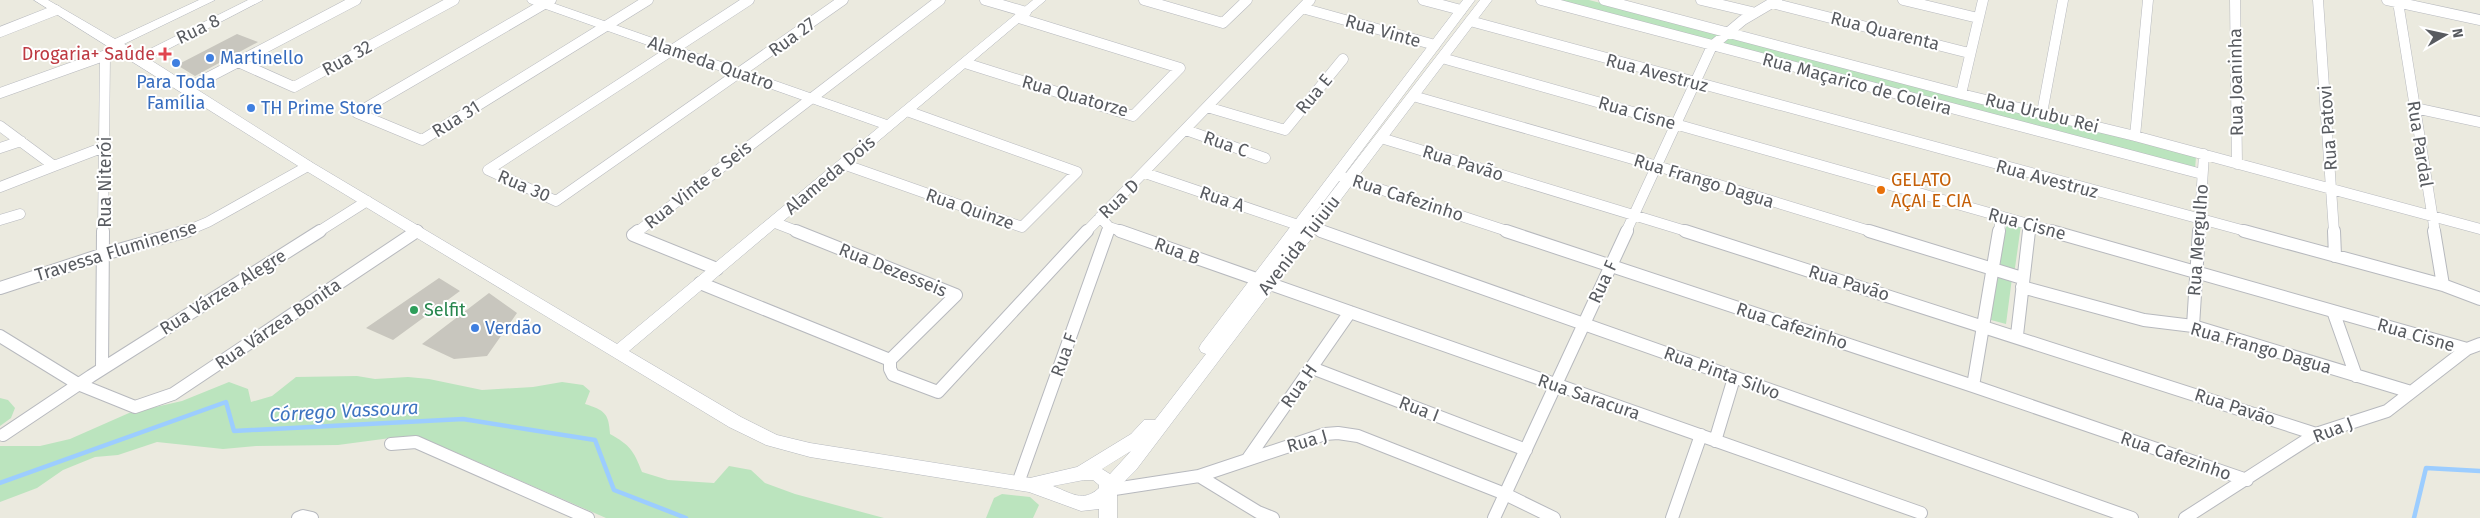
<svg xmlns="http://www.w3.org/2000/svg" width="2480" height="518" font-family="'Fira Sans',sans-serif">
<rect width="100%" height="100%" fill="#ebeadf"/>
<path fill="#bbe4be" d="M1553,0H1589L2196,157L2195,169Z
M2007,221L2021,225L2014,275L1999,270Z
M1997,273L2012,278L2006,324L1991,320Z
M357,376L375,379L408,377L429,379L482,390L533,387L562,382L583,385L590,391L585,404C604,410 609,413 610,434C630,445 634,451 642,472L668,480L714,483L729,466L751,470L765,483L795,494L884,518H606L425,439L398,437L338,445L256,446L223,449L157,442L118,455L95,457L63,470L37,488L0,502V446H40L70,439L129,413L182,401L229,382L248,389L251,402L272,396L296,377Z
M0,398L8,400L15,408L11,418L0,426Z
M1002,494L1030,497L1039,505L1033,518H986L994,498Z"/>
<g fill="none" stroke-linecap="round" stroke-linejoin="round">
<path stroke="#9ccdff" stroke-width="4.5" d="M0,483L226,402L234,431L463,419L595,440L614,490L686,518
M2414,518L2426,468L2480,471"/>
</g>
<path fill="#c8c6be" d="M237,34L258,42L195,76L177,65Z
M439,278L460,291L393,340L366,328Z
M489,293L517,313L487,356L454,359L422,344Z"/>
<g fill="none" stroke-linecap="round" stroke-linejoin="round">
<defs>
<path id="street-far1" d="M356,0L238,62L294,87L454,0
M551,0L357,113L422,140L648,0
M749,0L488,170L556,201L843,0
M985,0L1026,12
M1144,0L1223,23L1247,0
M1423,0L1461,10
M1541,0L2202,174
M1604,0L1961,94L2135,136L2480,229
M1701,0L1752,12
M1903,0L1978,18
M2235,0L2237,164
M2318,0L2334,232
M2387,0L2480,20
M2398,2L2435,232
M1772,3L1969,53
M1302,8L1435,45
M1470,21L2249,232
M0,32L56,10
M1442,58L2056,232
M965,63L1133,116L1180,68L1019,18
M186,89L238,62
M0,93L123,49
M1961,94L1983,0
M1413,96L1657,166L1873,232
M1207,107L1285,130L1343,59
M2415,108L2480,122
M2042,113L2063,0
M0,126L54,166L104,147
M1186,130L1265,158
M2135,136L2148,0
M1381,138L1689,232
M0,148L21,141
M843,164L1022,227L1077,172L907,111
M1145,173L1298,225
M1340,176L1510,232
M0,187L54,166
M1100,217L1109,227L1124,232
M0,220L20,214
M773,222L799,232
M1312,228L1324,232
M103,232L105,56
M184,232L208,222L308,166
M318,232L367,201
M415,232L417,231
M637,232L940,0
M1086,232L1310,0
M1107,232L1109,227
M1626,232L1712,46L1743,20L1777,0
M1999,232L2001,217
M2029,232L2030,224
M2199,232L2204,154"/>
<path id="street" d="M638,231L633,235L717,269
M796,231L956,295L890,360V369L893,375L938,392L1087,231
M1120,231L1921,513
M1321,231L2132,518
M1506,231L1973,386L2247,480
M1685,231L2316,434
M1869,231L2022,278
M2051,231L2467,349
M2244,231L2443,285L2480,299
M2334,231L2335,256
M2434,231L2443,285
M700,283L890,360
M2022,287L2144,320L2193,326L2411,392
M0,288L104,254L187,231
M2333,311L2356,376
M2193,326L2199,231
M2017,335L2029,231
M0,336L78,384L135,407L173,394L417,231
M1312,368L1526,450
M102,369L103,231
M1973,386L1999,231
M3,435L91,376L320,231
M1715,441L1734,378
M391,444L416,442L588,518
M1247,460L1350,312
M1199,476L1258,512L1273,518
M1018,483L1108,231
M1108,490L1199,476L1325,434L1338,433L1358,436L1505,494L1554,518
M298,518L303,516L312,518
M1494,518L1627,231
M1672,518L1701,435
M2185,518L2316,434L2387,411L2467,349L2480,344"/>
<path id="secondary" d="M34,0H48L115,39L199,0H215L124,44L140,54L248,0H263L149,59L313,163L617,344L879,127L529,3L527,0H544L887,120L1033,0H1046L629,351L741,417L777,435L810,443L1030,478L1077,467L1131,434L1144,420H1155L1206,354L1201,352L1199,348L1201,344L1463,0H1475L1306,225L1480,0H1492L1136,470L1117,489V518H1099V509L1081,511L1029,492L810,457L766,445L729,427L303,169ZM1131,451L1110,474L1102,469ZM1084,480H1093L1099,485V488C1083,503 1071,493 1053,486Z"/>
</defs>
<use href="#street-far1" stroke="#b7b9be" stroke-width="11"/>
<use href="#street" stroke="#b7b9be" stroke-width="14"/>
<use href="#secondary" stroke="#b5b8be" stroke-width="1"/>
<use href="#street-far1" stroke="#fff" stroke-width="10"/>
<use href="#street" stroke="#fff" stroke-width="12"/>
<use href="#secondary" fill="#fff" fill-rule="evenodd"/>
</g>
<path fill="#e0444e" stroke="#fff" stroke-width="2" d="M162.5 46.5h5v5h5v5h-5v5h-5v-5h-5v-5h5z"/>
<g fill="#3f7fe0" stroke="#fff" stroke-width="2">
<circle cx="210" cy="58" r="5"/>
<circle cx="176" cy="63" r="5"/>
<circle cx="251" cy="108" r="5"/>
<circle cx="475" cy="328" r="5"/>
</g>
<circle fill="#e8710a" stroke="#fff" stroke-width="2" cx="1881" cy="190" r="5"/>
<circle fill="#2e9e5b" stroke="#fff" stroke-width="2" cx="414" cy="310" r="5"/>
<g text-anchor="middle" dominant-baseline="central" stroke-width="4" stroke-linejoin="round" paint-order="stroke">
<g font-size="18" fill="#585b60" stroke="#fff">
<text transform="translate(198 29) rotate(-26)">Rua 8</text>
<text transform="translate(1383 31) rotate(16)">Rua Vinte</text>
<text transform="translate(1885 31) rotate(14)">Rua Quarenta</text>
<text transform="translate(792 37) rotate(-36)">Rua 27</text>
<text transform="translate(347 58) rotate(-29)">Rua 32</text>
<text transform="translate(711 63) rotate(19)">Alameda Quatro</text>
<text transform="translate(1657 73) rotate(15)">Rua Avestruz</text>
<text transform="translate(2236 82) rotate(-91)">Rua Joaninha</text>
<text transform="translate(1857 84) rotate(15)">Rua Maçarico de Coleira</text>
<text transform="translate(1314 94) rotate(-50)">Rua E</text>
<text transform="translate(1075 96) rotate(16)">Rua Quatorze</text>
<text transform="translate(1637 113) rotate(16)">Rua Cisne</text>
<text transform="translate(2042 113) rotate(14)">Rua Urubu Rei</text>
<text transform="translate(456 119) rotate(-32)">Rua 31</text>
<text transform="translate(2328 128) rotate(-94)">Rua Patovi</text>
<text transform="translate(1226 144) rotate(19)">Rua C</text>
<text transform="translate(2420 144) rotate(81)">Rua Pardal</text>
<text transform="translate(1463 163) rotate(17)">Rua Pavão</text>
<text transform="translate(830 175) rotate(-40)">Alameda Dois</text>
<text transform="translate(2047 179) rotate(15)">Rua Avestruz</text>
<text transform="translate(1704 181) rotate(17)">Rua Frango Dagua</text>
<text transform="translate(105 182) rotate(-90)">Rua Niterói</text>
<text transform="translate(698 185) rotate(-38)">Rua Vinte e Seis</text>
<text transform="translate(524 186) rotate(23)">Rua 30</text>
<text transform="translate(1408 198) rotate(18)">Rua Cafezinho</text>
<text transform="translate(1119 199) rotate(-44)">Rua D</text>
<text transform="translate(1222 199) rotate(19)">Rua A</text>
<text transform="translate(970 209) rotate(19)">Rua Quinze</text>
<text transform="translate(2027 224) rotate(15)">Rua Cisne</text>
<text transform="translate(2198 240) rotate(-86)">Rua Mergulho</text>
<text transform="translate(1299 245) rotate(-52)">Avenida Tuiuiu</text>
<text transform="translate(116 251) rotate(-17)">Travessa Fluminense</text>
<text transform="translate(1177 251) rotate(20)">Rua B</text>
<text transform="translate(893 270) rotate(22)">Rua Dezesseis</text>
<text transform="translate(1603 282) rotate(-65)">Rua F</text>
<text transform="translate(1849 283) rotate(17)">Rua Pavão</text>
<text transform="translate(223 292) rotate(-32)">Rua Várzea Alegre</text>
<text transform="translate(278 324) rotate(-34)">Rua Várzea Bonita</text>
<text transform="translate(1792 326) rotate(18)">Rua Cafezinho</text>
<text transform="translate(2416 335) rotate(16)">Rua Cisne</text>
<text transform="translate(2261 348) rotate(16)">Rua Frango Dagua</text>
<text transform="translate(1064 355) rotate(-70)">Rua F</text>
<text transform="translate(1722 373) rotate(20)">Rua Pinta Silvo</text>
<text transform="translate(1299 386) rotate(-55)">Rua H</text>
<text transform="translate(1589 397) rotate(19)">Rua Saracura</text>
<text transform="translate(2235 407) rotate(18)">Rua Pavão</text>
<text transform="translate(1419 409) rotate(21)">Rua I</text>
<text transform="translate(2333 430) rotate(-21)">Rua J</text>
<text transform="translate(1307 441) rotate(-16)">Rua J</text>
<text transform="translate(2176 456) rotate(19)">Rua Cafezinho</text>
</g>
<g font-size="18" fill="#be3a42" stroke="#fff" text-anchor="end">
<text x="155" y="54">Drogaria+ Saúde</text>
</g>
<g font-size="18" fill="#366cbe" stroke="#fff" text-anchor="start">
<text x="220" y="58">Martinello</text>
<text x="176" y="82" text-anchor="middle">Para Toda<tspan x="176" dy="21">Família</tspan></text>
<text x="261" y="108">TH Prime Store</text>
<text x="485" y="328">Verdão</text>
</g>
<g font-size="18" fill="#c56008" stroke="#fff" text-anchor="start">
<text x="1891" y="180">GELATO<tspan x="1891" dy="21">AÇAI E CIA</tspan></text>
</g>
<g font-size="18" fill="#27864d" stroke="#fff" text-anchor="start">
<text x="424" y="310">Selfit</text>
</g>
<g font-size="19" font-style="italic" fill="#3f75c1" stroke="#fff">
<text transform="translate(344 411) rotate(-3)">Córrego Vassoura</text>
</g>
</g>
<g transform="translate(2445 35) rotate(81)" stroke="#ffffff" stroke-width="4" paint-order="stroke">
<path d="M0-4L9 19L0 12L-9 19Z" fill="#585b60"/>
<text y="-8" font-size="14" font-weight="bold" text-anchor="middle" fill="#585b60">N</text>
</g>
</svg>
